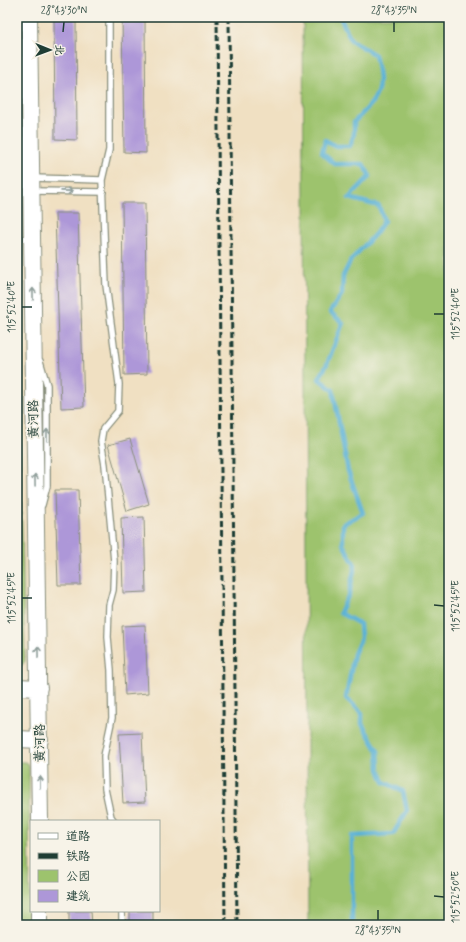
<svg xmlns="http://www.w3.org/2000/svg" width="466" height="942" font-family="Mynerve,'LXGW WenKai TC',sans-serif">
<rect width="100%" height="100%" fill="#f7f3e8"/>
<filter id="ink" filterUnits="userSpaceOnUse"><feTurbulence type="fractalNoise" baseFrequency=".025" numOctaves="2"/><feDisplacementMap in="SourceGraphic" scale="8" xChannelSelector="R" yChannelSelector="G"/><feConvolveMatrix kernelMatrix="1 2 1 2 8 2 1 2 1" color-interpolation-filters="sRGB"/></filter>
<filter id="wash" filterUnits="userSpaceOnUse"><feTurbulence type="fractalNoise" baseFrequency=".012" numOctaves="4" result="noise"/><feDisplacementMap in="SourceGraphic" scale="16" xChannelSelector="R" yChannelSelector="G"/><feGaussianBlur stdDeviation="0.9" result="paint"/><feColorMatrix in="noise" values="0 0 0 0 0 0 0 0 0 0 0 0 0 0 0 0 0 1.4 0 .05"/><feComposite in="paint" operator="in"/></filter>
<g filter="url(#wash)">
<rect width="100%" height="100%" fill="#f0e0c2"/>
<path fill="#9dc36d" stroke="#5e8050" d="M303,17H449V925H308Z
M17,319L25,661L22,665H17Z
M17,762H25L29,765L30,925H17Z"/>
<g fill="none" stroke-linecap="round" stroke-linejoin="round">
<path stroke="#58b1d5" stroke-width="4.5" d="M340,17L351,40L375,55C383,91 380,96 354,122V134L350,146H336L325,140L322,153L335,164H363L370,176L349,198L379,206L384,221L376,233L351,260L343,276L342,294L330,312L343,323L327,364L319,379L333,390L348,471L363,513L343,524V544L355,565L349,594L340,613L360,624L361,638L354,654L346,698L362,713V724L378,751L379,769L384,782L403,791L407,811L393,834L352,836V925"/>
</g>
<g id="blocks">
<path fill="#ad97d8" d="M54,17H76L77,140L55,139Z
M122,17H145L146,153L124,152Z
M122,203H145L147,374L124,375Z
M55,213H78L84,407L61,408Z
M130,439L149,504L127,511L108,445Z
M55,490H78L81,585H58Z
M144,517L146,592L123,593L121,518Z
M145,625L148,693L125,695L122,626Z
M142,733L145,802L123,803L119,734Z
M69,911H91L92,925H69Z
M130,911H153V925H130Z"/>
</g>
</g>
<g filter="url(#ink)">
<use href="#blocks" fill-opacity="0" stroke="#888e7b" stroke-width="1"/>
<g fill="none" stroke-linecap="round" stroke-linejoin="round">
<defs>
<path id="service" d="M109,17V150L102,180L106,285L119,384L118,411L103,429L101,441L105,465L114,561L113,590L109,605L108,637L111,670L112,718L104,756L105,789L111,817L114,821
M33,178L102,180
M32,191L103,192
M40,361L47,385V486L42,505
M122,925V911"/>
<path id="secondary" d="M29,17L40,821
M17,687L39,688
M17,739L40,740
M39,925V911"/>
</defs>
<use href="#service" stroke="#888e7b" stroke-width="8"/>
<use href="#secondary" stroke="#888e7b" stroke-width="18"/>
<use href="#service" stroke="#fff" stroke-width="5.5"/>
<use href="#secondary" stroke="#fff" stroke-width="16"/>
<path stroke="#1f3d34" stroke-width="3" stroke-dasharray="6 3" stroke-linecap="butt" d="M217,17L225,925
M229,17L237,925"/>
</g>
<defs><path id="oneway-shaft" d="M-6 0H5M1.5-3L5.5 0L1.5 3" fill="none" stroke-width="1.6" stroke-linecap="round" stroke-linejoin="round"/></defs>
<g stroke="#8f9e9a">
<use href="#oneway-shaft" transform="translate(67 191) rotate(1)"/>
<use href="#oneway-shaft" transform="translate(33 294) rotate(-91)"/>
<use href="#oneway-shaft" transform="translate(47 435) rotate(-90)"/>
<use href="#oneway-shaft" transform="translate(35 480) rotate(-91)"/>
<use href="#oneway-shaft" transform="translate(38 652) rotate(-91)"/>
<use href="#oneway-shaft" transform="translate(40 782) rotate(-90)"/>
</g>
</g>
<path fill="none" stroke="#1f3d34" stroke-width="1.5" d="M63,32L64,22M394,32V22M22,307H32M434,314H444M22,598H32M434,605L444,606M434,896L444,897M378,920V910"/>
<g text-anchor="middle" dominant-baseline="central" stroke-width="3.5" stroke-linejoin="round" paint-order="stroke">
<g font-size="13" fill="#1f3d34" stroke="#f7f3e8">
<text transform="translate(34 419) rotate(-91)">黄河路</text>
<text transform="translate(40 743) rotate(-90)">黄河路</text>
</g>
</g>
<rect width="466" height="942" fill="none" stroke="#f7f3e8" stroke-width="44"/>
<rect x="30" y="820" width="130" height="92" fill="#f7f3e8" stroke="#a1aaa0"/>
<rect x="38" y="833" width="20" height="6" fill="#ffffff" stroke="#a1aaa0"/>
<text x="66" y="840" font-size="12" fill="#1f3d34">道路</text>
<rect x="38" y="853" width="20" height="6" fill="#1f3d34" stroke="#a1aaa0"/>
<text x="66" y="860" font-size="12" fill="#1f3d34">铁路</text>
<rect x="38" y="870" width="20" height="12" fill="#9dc36d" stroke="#a1aaa0"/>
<text x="66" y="880" font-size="12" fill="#1f3d34">公园</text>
<rect x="38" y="890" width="20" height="12" fill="#ad97d8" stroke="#a1aaa0"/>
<text x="66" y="900" font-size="12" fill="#1f3d34">建筑</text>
<g transform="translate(50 50) rotate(91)" stroke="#f7f3e8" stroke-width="3" paint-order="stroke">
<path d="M0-3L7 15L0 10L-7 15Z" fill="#1f3d34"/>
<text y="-6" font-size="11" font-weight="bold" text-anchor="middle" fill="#1f3d34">北</text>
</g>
<rect x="22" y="22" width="422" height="898" fill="none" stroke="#1f3d34" stroke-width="1.5"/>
<g font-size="10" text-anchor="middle" fill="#1f3d34">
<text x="64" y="14">28°43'30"N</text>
<text x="394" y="14">28°43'35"N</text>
<text transform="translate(11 307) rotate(-90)" y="4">115°52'40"E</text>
<text transform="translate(455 314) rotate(-90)" y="4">115°52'40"E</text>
<text transform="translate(11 598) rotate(-90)" y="4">115°52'45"E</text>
<text transform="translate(455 606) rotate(-90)" y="4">115°52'45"E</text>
<text transform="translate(455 897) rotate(-90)" y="4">115°52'50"E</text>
<text x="378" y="934">28°43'35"N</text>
</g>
</svg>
